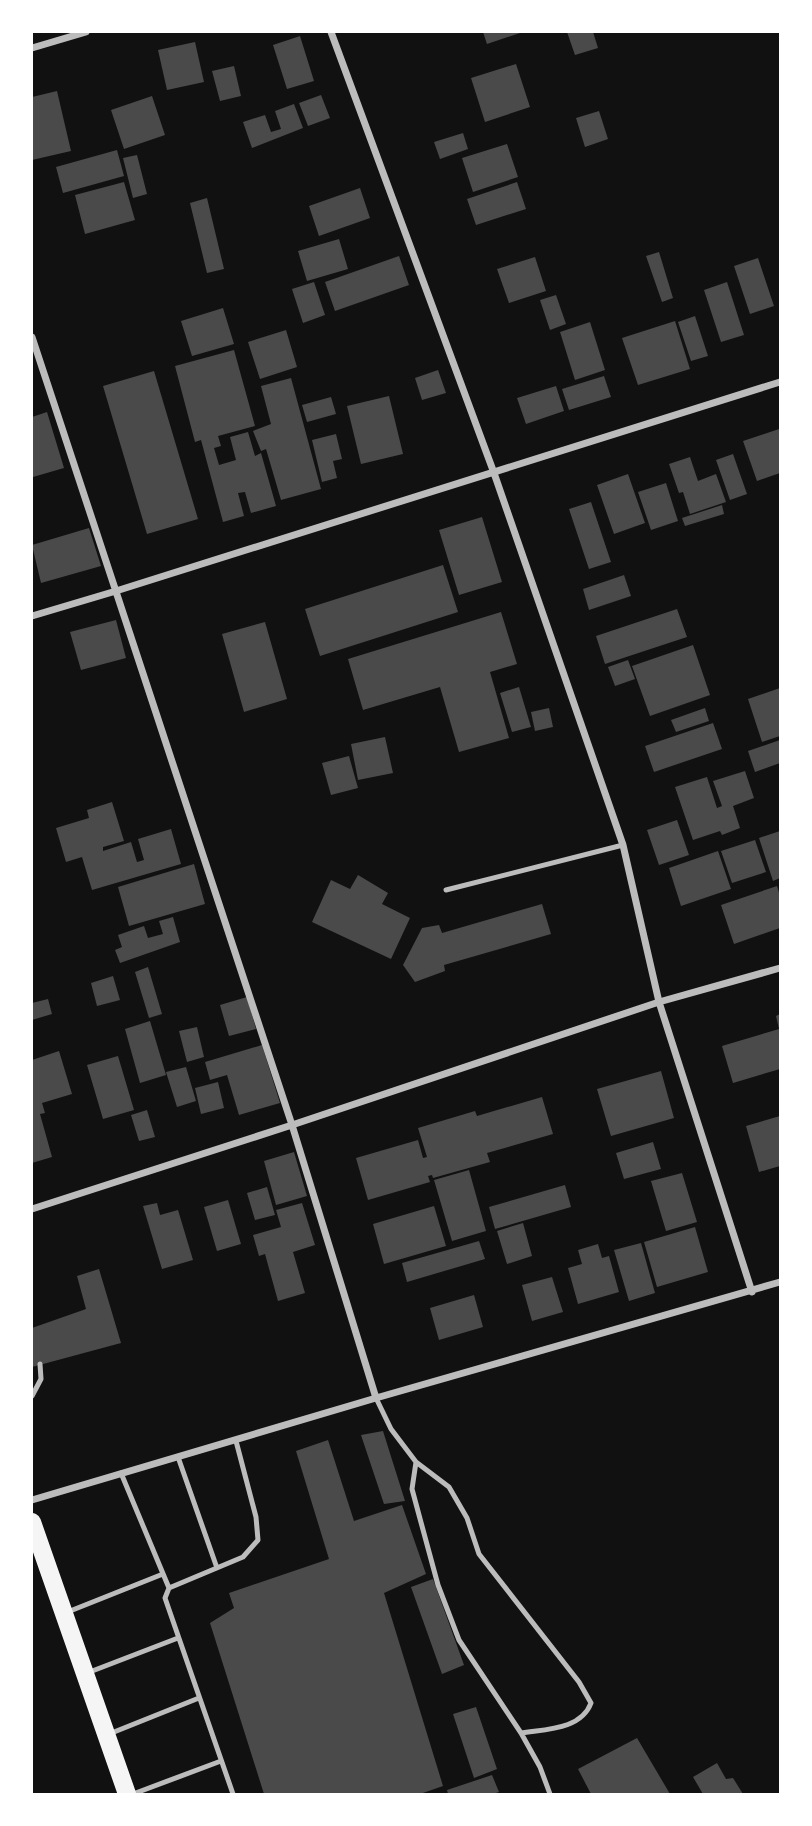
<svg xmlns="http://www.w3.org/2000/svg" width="812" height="1826" font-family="'Roboto Condensed',sans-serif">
<rect width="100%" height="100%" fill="#111"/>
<path fill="#4a4a4a" d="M483,32H523L487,44Z
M567,32H593L598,48L575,55Z
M300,36L314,81L287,89L273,45Z
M195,42L204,82L167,90L158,50Z
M516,64L530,107L485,122L471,78Z
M234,66L241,96L220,101L212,71Z
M57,91L71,151L32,160V97Z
M321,95L330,118L308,126L299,103Z
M152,96L165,135L124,149L111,110Z
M294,104L303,128L252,148L243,122L265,115L271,132L281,129L275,111Z
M599,111L608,139L585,147L576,118Z
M463,133L468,149L440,159L434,142Z
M507,144L518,177L473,192L462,158Z
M117,150L124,176L63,193L56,167Z
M137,155L147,194L133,198L123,158Z
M124,182L135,220L85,234L75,195Z
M517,182L526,209L476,225L467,199Z
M360,188L370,218L319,236L309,206Z
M207,198L224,269L207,273L190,203Z
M339,239L348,269L307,281L298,251Z
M659,252L673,298L662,302L646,256Z
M399,256L409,285L335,311L325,282Z
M535,257L546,291L509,303L497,269Z
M758,258L774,306L750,314L734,266Z
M314,282L325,315L303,323L292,289Z
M727,282L744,335L721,342L704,290Z
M556,295L566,324L550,330L540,300Z
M223,308L234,344L192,356L181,321Z
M695,316L708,356L691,361L678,322Z
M675,321L690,369L638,385L622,338Z
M590,322L605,370L575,380L560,332Z
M286,330L297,367L260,379L248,342Z
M234,350L255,426L218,436L221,446L214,448L219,465L236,460L230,437L248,432L255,456L261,453L276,506L251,513L245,492L238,493L244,516L223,522L201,440L195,442L175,366Z
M438,370L446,393L422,400L415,378Z
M154,371L198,519L147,534L103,386Z
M604,376L611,397L569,410L562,389Z
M291,378L321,489L281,500L266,449L261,451L253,431L271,424L261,386Z
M556,386L564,411L526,424L517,398Z
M389,396L403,454L361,464L347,406Z
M331,397L336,414L307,422L302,405Z
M47,412L64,468L33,477L32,417Z
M779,429L780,473L757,481L743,441Z
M336,434L342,459L333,461L337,478L322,482L312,440Z
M733,454L747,494L730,500L716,460Z
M690,457L698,481L716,474L726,502L690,514L683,492L679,493L669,464Z
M628,474L645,523L614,534L597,485Z
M666,483L678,521L651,530L638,492Z
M591,502L611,562L589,569L569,509Z
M722,505L724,514L685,526L682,518Z
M482,517L502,582L459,595L439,530Z
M89,528L101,566L41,583L32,545Z
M443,565L458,612L320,656L305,609Z
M624,575L631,596L589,610L583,589Z
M677,609L687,637L605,664L596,636Z
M501,612L517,664L490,672L509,738L459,752L440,687L363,710L348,659Z
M116,620L126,658L81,670L70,632Z
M265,622L287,699L244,712L222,634Z
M693,645L710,695L650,716L632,666Z
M628,660L635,679L615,686L608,667Z
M519,687L531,727L512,732L500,693Z
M780,688V736L762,742L748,699Z
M549,708L553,727L535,731L531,712Z
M705,708L709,721L676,732L671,720Z
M713,723L722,749L654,772L645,746Z
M385,737L393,773L358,780L351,744Z
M780,740V763L755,772L748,751Z
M349,756L358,788L331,795L322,763Z
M745,771L754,798L733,806L740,828L722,835L720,831L693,840L675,787L707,777L717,808L722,806L713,781Z
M112,802L124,841L103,847V851L131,842L137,862L144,860L138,839L171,829L181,864L92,890L82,857L66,862L56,828L89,818L87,810Z
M677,820L689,855L659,865L647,830Z
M780,831V878L773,881L759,838Z
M755,840L766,872L732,883L721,851Z
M718,851L731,889L681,906L669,868Z
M194,864L205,904L129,926L118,887Z
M358,875L388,893L382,904L410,918L391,959L312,922L331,880L350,889Z
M777,886L780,896V928L734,944L721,905Z
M542,904L551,934L444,965L445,971L415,982L403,965L422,928L439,925L442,933Z
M173,917L180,942L120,963L115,950L122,947L118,935L144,926L148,938L163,934L159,921Z
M148,967L162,1014L149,1018L135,972Z
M113,976L120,1000L97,1006L91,983Z
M247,997L256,1029L229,1036L220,1005Z
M48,999L52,1014L32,1020V1003Z
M780,1014V1069L733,1083L722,1046L779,1029L776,1016Z
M150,1021L166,1075L140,1083L125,1029Z
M197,1027L204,1057L187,1062L179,1031Z
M262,1045L280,1103L239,1115L227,1075L210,1080L205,1062Z
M59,1051L72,1094L42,1103L45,1113L40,1114L52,1157L32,1163V1060Z
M118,1056L134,1110L103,1119L87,1065Z
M186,1067L196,1101L177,1107L166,1072Z
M661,1071L674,1118L611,1136L597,1089Z
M218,1082L224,1108L201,1114L195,1088Z
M542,1097L553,1134L487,1153L490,1162L433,1178L432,1175L428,1176L430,1182L368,1200L356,1158L418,1140L423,1158L427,1157L418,1128L475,1111L477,1116Z
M147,1110L155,1137L139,1141L131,1115Z
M780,1116V1166L759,1172L746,1126Z
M653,1142L661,1169L624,1179L616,1153Z
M294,1152L307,1196L276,1205L264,1161Z
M469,1170L486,1231L452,1241L434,1180Z
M682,1173L697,1222L666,1231L651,1181Z
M565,1185L571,1207L495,1229L489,1207Z
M267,1187L275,1215L255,1220L247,1193Z
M228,1200L241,1244L217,1251L204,1207Z
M157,1203L160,1215L178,1210L193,1260L162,1269L143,1206Z
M302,1203L315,1245L293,1252L305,1293L278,1301L265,1254L259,1256L253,1235L281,1227L276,1210Z
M434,1206L446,1246L384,1264L373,1224Z
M523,1223L532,1256L507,1264L497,1231Z
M695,1227L708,1272L657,1287L644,1242Z
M479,1241L485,1259L407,1282L402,1263Z
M641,1243L655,1293L629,1301L614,1250Z
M598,1244L602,1258L609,1256L619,1292L578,1304L568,1268L582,1264L578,1250Z
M99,1269L121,1343L32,1367V1328L86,1309L77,1276Z
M552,1277L563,1312L532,1321L522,1285Z
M474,1295L483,1327L439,1340L430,1308Z
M383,1431L405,1501L384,1504L361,1435Z
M328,1440L354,1521L402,1505L426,1574L384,1593L443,1786L420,1794H264L210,1623L234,1608L229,1593L329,1559L296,1451Z
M433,1579L464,1665L442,1674L411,1587Z
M476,1707L497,1769L474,1778L453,1714Z
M637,1738L670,1794H591L578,1769Z
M717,1763L726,1779L733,1778L743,1794H703L693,1777Z
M492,1775L499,1792L493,1794H448L447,1790Z"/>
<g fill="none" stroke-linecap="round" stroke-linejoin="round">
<path stroke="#bcbcbc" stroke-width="5" d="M446,890L623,845
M32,1396L41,1379L40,1364
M376,1398L391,1429L416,1462L449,1487L467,1518L479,1554L579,1682L591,1703C581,1730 545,1729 521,1733
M178,1457L217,1568
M416,1462L412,1489L419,1515L438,1585L459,1640L521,1733L540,1767L550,1794
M121,1473L169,1588
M65,1613L163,1574
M87,1673L178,1638
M109,1734L199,1698
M133,1794L221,1761
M233,1794L165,1598L169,1588L243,1557L258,1540L256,1517L236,1441"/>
<path stroke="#bcbcbc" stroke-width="7" d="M331,32L494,473L623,845L659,1002L752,1292
M32,48L86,32
M32,337L292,1125L376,1398
M32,616L116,591L780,382
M32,1209L292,1125L659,1002L780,968
M32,1500L376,1398L780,1282"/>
<path stroke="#f5f5f5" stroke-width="18" d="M32,1522L127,1794"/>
</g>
<rect width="812" height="1826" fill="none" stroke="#ffffff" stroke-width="66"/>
</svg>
